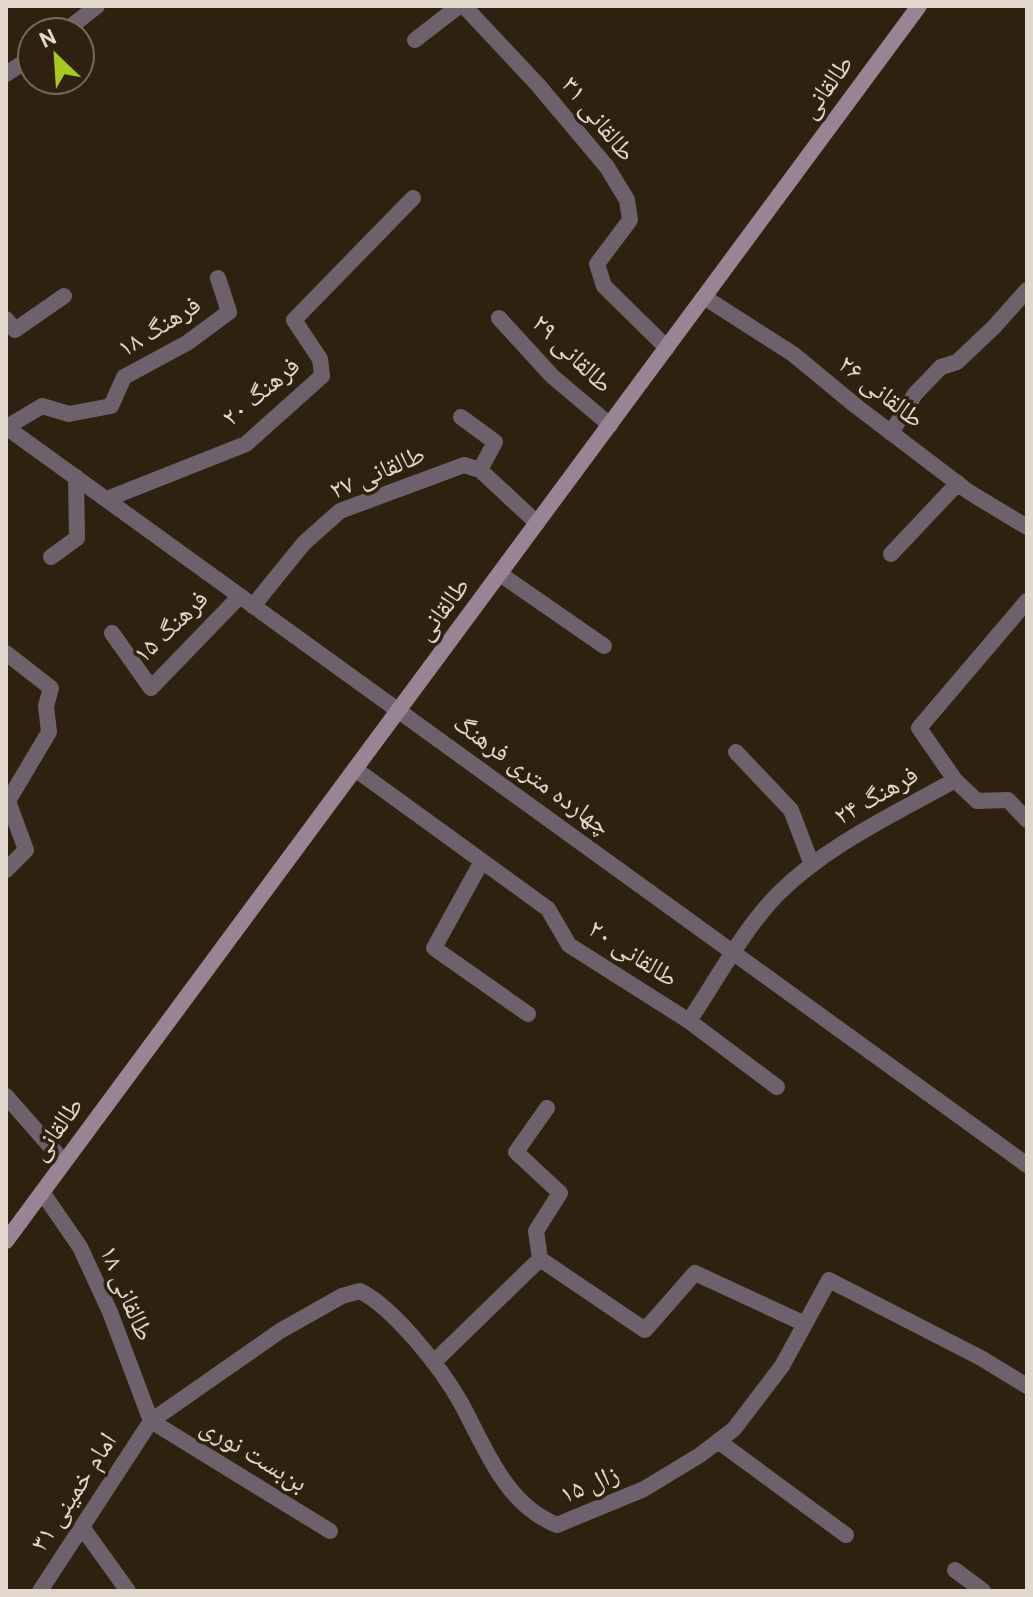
<svg xmlns="http://www.w3.org/2000/svg" width="1033" height="1597" font-family="Overpass,'Noto Naskh Arabic',sans-serif">
<rect width="100%" height="100%" fill="#2e210f"/>
<g fill="none" stroke-linecap="round" stroke-linejoin="round">
<path stroke="#6d616c" stroke-width="16" d="M464,6L538,85L607,167L627,200L630,220L597,264L604,286L667,348
M64,32L97,6
M415,40L459,6
M6,74L32,57
M704,297L793,354L856,406L969,492L1027,527
M499,318L552,376L610,425
M6,319L15,330L64,296
M461,417L495,442L480,470
M7,427L42,406L69,414L111,406L124,377L187,343L229,312L218,278
M891,433L915,394L941,367L957,362L994,327L1027,290
M107,499L246,444L322,376L320,359L294,320L413,198
M891,554L958,483
M51,557L77,538L76,477
M500,574L604,646
M253,606L304,543L340,511L464,465L480,470L537,523
M112,633L151,688L240,596
M6,653L51,688L46,706L49,732L8,801L26,850L6,870
M736,752L791,810L812,865
M355,769L548,909L569,945L689,1021L777,1087
M955,780L977,801L1008,800L1027,820
M482,861L434,948L528,1014
M689,1021C717,979 743,930 778,894C827,845 895,814 955,780L919,728L1027,601
M6,1096L64,1162
M42,1192L80,1247L110,1312L151,1421
M540,1259L536,1231L560,1193L516,1152L547,1108
M435,1361L540,1259L645,1330L695,1273L805,1324
M151,1421L330,1531
M718,1441L846,1535
M82,1527L128,1591
M955,1570L983,1591
M40,1591L151,1421L280,1331L342,1296L360,1291C394,1308 442,1369 461,1403C486,1449 505,1504 557,1525L644,1489L700,1455L734,1429L782,1366L829,1280L981,1358L1027,1386"/>
<path stroke="#6d616c" stroke-width="16" d="M6,427L1027,1165"/>
<path stroke="#988495" stroke-width="16" d="M6,1241L919,6"/>
</g>
<g text-anchor="middle" dominant-baseline="central" stroke-width="7" stroke-linejoin="round" paint-order="stroke">
<g font-size="26" fill="#e1d7cc" stroke="#2e210f">
<text transform="translate(828 88) rotate(-54)">طالقانی</text>
<text transform="translate(597 120) rotate(51)">طالقانی ۳۱</text>
<text transform="translate(160 328) rotate(-32)">فرهنگ ۱۸</text>
<text transform="translate(571 355) rotate(44)">طالقانی ۲۹</text>
<text transform="translate(262 393) rotate(-40)">فرهنگ ۲۰</text>
<text transform="translate(880 393) rotate(38)">طالقانی ۲۶</text>
<text transform="translate(378 474) rotate(-23)">طالقانی ۲۷</text>
<text transform="translate(444 610) rotate(-53)">طالقانی</text>
<text transform="translate(172 628) rotate(-44)">فرهنگ ۱۵</text>
<text transform="translate(531 776) rotate(36)">چهارده متری فرهنگ</text>
<text transform="translate(877 797) rotate(-30)">فرهنگ ۲۴</text>
<text transform="translate(632 955) rotate(33)">طالقانی ۲۰</text>
<text transform="translate(58 1130) rotate(-54)">طالقانی</text>
<text transform="translate(125 1294) rotate(67)">طالقانی ۱۸</text>
<text transform="translate(253 1456) rotate(31)">بن‌بست نوری</text>
<text transform="translate(590 1486) rotate(-23)">زال ۱۵</text>
<text transform="translate(75 1493) rotate(-57)">امام خمینی ۳۱</text>
</g>
</g>
<rect width="1033" height="1597" fill="none" stroke="#e1d7cc" stroke-width="16"/>
<g transform="translate(56 56) rotate(335)"><circle r="38" fill="#2e210f" stroke="#766a5b" stroke-width="2"/>
<path d="M0-6L14 30L0 20L-14 30Z" fill="#a7c81f"/>
<text y="-12" font-size="22" font-weight="bold" text-anchor="middle" fill="#e1d7cc">N</text>
</g>
</svg>
